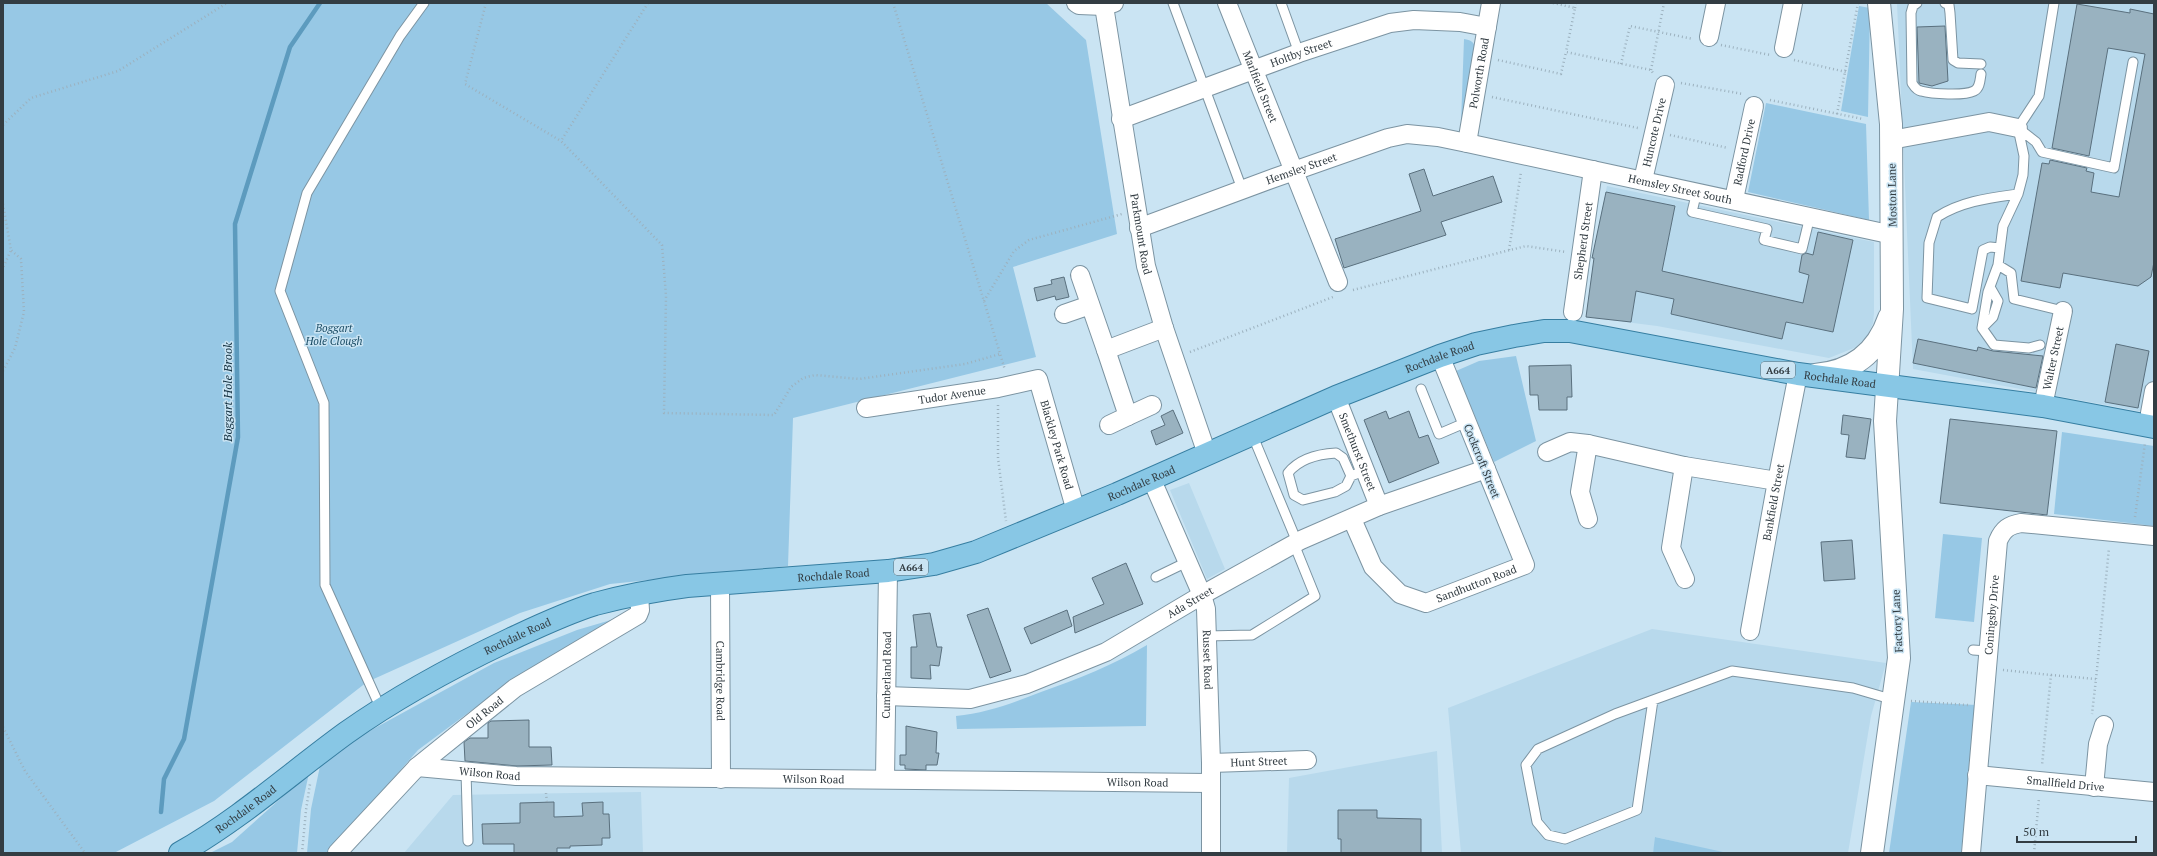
<svg xmlns="http://www.w3.org/2000/svg" width="2157" height="856" font-family="'PT Serif',serif">
<rect width="100%" height="100%" fill="#cae4f3"/>
<path fill="#b8d9ec" d="M1897,3H2154V414L1913,369Z
M1607,186L1874,242V313L1873,323L1867,337L1854,348L1829,358L1657,326L1586,317L1594,259L1592,258Z
M1189,483L1225,569L1207,579L1170,490Z
M1652,629L1886,663L1871,716L1848,853H1723L1656,837L1653,853H1461L1448,708Z
M1437,751L1442,853H1287L1289,778Z
M641,792L643,853H404L453,795Z"/>
<path fill="#97c8e5" d="M3,3H1046L1086,40L1117,234L1013,267L1036,357L793,418L788,566L610,584L520,613L367,682L214,801L114,853H3Z
M1859,6L1870,8L1868,117L1841,111Z
M1464,39C1471,40 1474,42 1476,49L1464,123H1461Z
M1766,103L1866,124L1869,220L1748,192Z
M1516,356L1536,441L1494,462L1456,371L1479,361Z
M2062,432L2154,446V526L2054,514Z
M1943,534L1982,538L1974,622L1935,618Z
M611,620L613,624L507,684L418,750L328,853H307L311,809L320,766L364,734L494,663L577,630Z
M1147,645L1146,726L957,729L956,716C986,713 1013,703 1041,692C1078,679 1113,665 1147,645Z
M1911,702L1977,705L1961,853H1889Z
M309,773L301,810L297,853H210L232,842Z
M1655,837L1723,852V853H1653Z"/>
<g fill="none" stroke-linecap="round" stroke-linejoin="round">
<path stroke="#5d9bbe" stroke-width="4.5" d="M161,812L164,779L184,739L238,437L235,224L290,47L320,3"/>
</g>
<path fill="#99b2c0" stroke="#5a707e" d="M2077,4L2130,13V9L2154,14V262L2151,277L2138,286L2063,273L2060,288L2021,281L2042,163L2049,164L2050,160L2087,168L2086,171L2094,173L2091,192L2119,197L2145,54L2108,48L2089,156L2052,148Z
M1945,26L1948,81L1932,86L1919,83L1917,27Z
M1424,169L1433,196L1493,176L1502,202L1441,222L1446,235L1344,268L1335,239L1421,211L1409,174Z
M1606,192L1675,206L1662,271L1803,303L1809,275L1799,272L1802,255L1806,253L1813,255L1818,232L1853,240L1833,332L1786,322L1782,339L1671,314L1674,299L1636,291L1631,322L1586,317L1594,258H1592Z
M1064,277L1069,297L1056,300L1055,296L1037,301L1034,288L1052,284L1051,280Z
M1918,339L1977,351L1978,347L1993,351L2043,356L2036,388L1913,363Z
M2116,344L2149,351L2138,408L2105,402Z
M1571,365L1572,397H1567V410H1539L1538,395H1530L1529,366Z
M1173,410L1183,433L1156,445L1151,431L1165,425L1161,416Z
M1386,411L1389,419L1409,411L1419,438L1428,435L1439,463L1389,483L1364,420Z
M1843,415L1871,419L1865,459L1846,457L1849,435L1841,434Z
M1950,419L2057,431L2047,515L1940,503Z
M1852,540L1855,579L1824,581L1821,542Z
M1126,563L1143,604L1075,633L1073,617L1104,604L1092,578Z
M988,608L1011,671L990,678L967,615Z
M1067,610L1072,626L1031,644L1024,628Z
M930,613L937,647H942L939,666L930,665L931,679L911,678V647H917L913,615Z
M529,720V747H551L552,765L517,766L465,761L464,742L470,738H488V723L491,721Z
M906,726L937,732L936,753H939L937,765H926V770L905,769V765H900V755H906Z
M554,802V817L583,816L582,803L603,802V814H609L610,838H602V845L570,846V848H557V853H514V844H483L482,824L520,823V803Z
M1338,810H1377V818L1421,819V853H1341V839H1338Z"/>
<g fill="none" stroke-linecap="round" stroke-linejoin="round">
<defs>
<path id="lane" d="M1173,3L1242,189
M1281,3L1299,53
M1917,3L1913,6L1911,13L1912,83C1914,86 1916,90 1921,91C1932,94 1964,96 1974,91C1980,88 1980,80 1981,74
M1945,3L1949,5L1950,13L1953,60L1958,63L1981,64
M2018,128L2036,142L2042,152L2114,168L2133,62
M1697,191L1692,212L1767,229L1764,240L1802,249L1810,216
M2000,248L1990,247L1983,250L1972,309L1927,298L1929,243L1937,217C1962,201 1990,198 2018,194
M1998,265L2011,273L2014,299L2063,311
M1982,328L1993,317L1998,301L1990,287
M2040,345L2029,348L1994,345L1982,328L1988,292L1998,265L2003,226L2018,194L2023,175L2024,156L2018,128L2039,96L2054,3
M1421,389L1439,434L1467,422
M1252,434L1297,542
M1351,476L1343,458L1336,453C1318,454 1299,459 1288,473L1294,495L1303,500L1335,492L1346,486L1351,476L1366,470
M1156,577L1187,562
M1206,636L1252,635L1315,596L1294,544
M1973,650L1988,651
M1653,700L1637,810L1565,839L1548,835L1537,822L1526,765L1538,749L1615,714L1732,671L1853,688L1894,700
M381,709L325,585L324,403L280,291L307,193L400,36L424,3
M466,772L468,841"/>
<g id="street">
<path d="M1076,3L1079,5L1104,6L1114,3"/>
<path id="s1" d="M1227,3L1338,282"/>
<path id="s2" d="M1104,6L1146,266L1164,328L1207,454"/>
<path d="M1709,37L1716,3"/>
<path d="M1784,48L1793,3"/>
<path id="s3" d="M1121,119L1299,53L1390,23L1414,20L1460,22L1487,27"/>
<path d="M1891,140L1989,122L2018,128"/>
<path id="s4" d="M1467,143L1491,3"/>
<path id="s5" d="M1643,180L1665,85"/>
<path id="s6" d="M1734,199L1754,106"/>
<path id="s7" d="M1139,228L1274,178L1388,138L1407,134L1438,137L1467,143L1893,235"/>
<path d="M1080,275L1106,350"/>
<path id="s8" d="M1573,312L1593,170"/>
<path d="M1064,314L1090,305"/>
<path id="s9" d="M1336,397L1379,506"/>
<path id="s10" d="M2043,406L2063,311"/>
<path id="s11" d="M866,408L998,388L1038,379L1076,511"/>
<path d="M2150,413L2154,391"/>
<path d="M1128,416L1152,405"/>
<path d="M1109,425L1128,416L1106,350L1164,328"/>
<path d="M1547,452L1570,442L1588,444"/>
<path d="M1684,466L1671,548L1685,579"/>
<path id="s12" d="M1151,478L1202,595L1206,609L1211,763V853"/>
<path id="s13" d="M1352,519L1373,567L1400,594L1426,603L1525,565L1440,356"/>
<path d="M1588,519L1580,492L1588,444L1684,466L1777,481"/>
<path id="s14" d="M720,584L721,779"/>
<path id="s15" d="M1750,631L1777,481L1798,374"/>
<path id="s16" d="M886,696L970,699L1027,684L1106,652L1202,595L1301,540L1379,506L1486,469"/>
<path id="s17" d="M1211,763L1307,760"/>
<path id="s18" d="M417,767L516,776L1210,783"/>
<path id="s19" d="M1977,775L2154,792"/>
<path id="s20" d="M885,779L888,571"/>
<path d="M2094,787L2098,744L2104,725"/>
<path id="s21" d="M337,853L417,767L515,688L638,615L640,610L639,594"/>
<path id="s22" d="M1971,853L1998,541C2003,529 2009,525 2021,523L2154,536"/>
</g>
<path id="secondary" d="M1815,375C1852,372 1877,353 1889,318
M1872,853L1899,658L1885,421L1892,309L1891,124L1879,3"/>
<g id="primary">
<path id="s23" d="M180,853C240,819 291,773 346,733C398,696 454,666 511,639C539,626 566,613 595,604C625,596 656,590 687,586L888,571L934,564L976,552L1117,494L1336,397L1440,356L1476,344L1514,336L1544,331H1570L1798,374L2043,406L2154,427"/>
</g>
</defs>
<use href="#lane" stroke="#7c94a2" stroke-width="11"/>
<use href="#street" stroke="#7c94a2" stroke-width="20"/>
<use href="#secondary" stroke="#7c94a2" stroke-width="24"/>
<use href="#primary" stroke="#367ea1" stroke-width="24"/>
<path stroke="#9cb1be" stroke-width="2.5" stroke-dasharray="1 3" stroke-linecap="butt" d="M486,3L465,84L561,141
M648,3L561,141L662,245L666,296L664,413L774,415L791,387L803,378L815,375L859,379L965,364L1000,354
M893,3L1005,370
M1553,3L1575,8L1566,52
M1575,8L1576,3
M1721,45L1770,55
M1498,60L1561,74L1566,52L1651,70L1653,73
M1794,60L1846,72
M1621,64L1630,26L1693,39
M1651,70L1664,3
M1681,83L1743,94
M1492,97L1638,128
M1770,100L1863,119
M1837,114L1858,3
M3,125L31,98L118,71L227,3
M1670,135L1728,148
M3,204L11,250L3,268
M1509,250L1521,172
M1353,290L1526,246L1566,252
M984,301L1014,251L1029,240L1122,214
M1190,352L1333,297
M3,371L15,348L24,312L21,259L11,250
M998,405V458L1006,521
M2135,517L2145,443
M2003,670L2051,675L2042,765
M2051,675L2096,679L2092,714
M2096,679L2109,548
M1911,701L1968,705
M3,727L25,771L85,853
M546,793L547,803
M302,853L306,810L310,784
M2034,853L2039,798"/>
<use href="#lane" stroke="#fff" stroke-width="9"/>
<use href="#street" stroke="#fff" stroke-width="18"/>
<use href="#secondary" stroke="#fff" stroke-width="22"/>
<use href="#primary" stroke="#88c7e5" stroke-width="22"/>
</g>
<g text-anchor="middle" dominant-baseline="central" stroke-width="3" stroke-linejoin="round" paint-order="stroke">
<g fill="#cae4f3" stroke="#606f78" stroke-width="1">
<rect x="1761" y="362" width="34" height="16" rx="3"/>
<rect x="894" y="559" width="34" height="16" rx="3"/>
</g>
<g font-size="10" font-weight="bold" fill="#333d43">
<text x="1778" y="370">A664</text>
<text x="911" y="567">A664</text>
</g>
<g font-size="11" fill="#333d43" stroke="#cae4f3">
<text stroke="none"><textPath href="#s3" startOffset="192">Holtby Street</textPath></text>
<text stroke="none"><textPath href="#s4" startOffset="71">Polworth Road</textPath></text>
<text stroke="none"><textPath href="#s1" startOffset="90">Marlfield Street</textPath></text>
<text stroke="none"><textPath href="#s5" startOffset="49">Huncote Drive</textPath></text>
<text stroke="none"><textPath href="#s6" startOffset="48">Radford Drive</textPath></text>
<text stroke="none"><textPath href="#s7" startOffset="173">Hemsley Street</textPath></text>
<text stroke="none"><textPath href="#s7" startOffset="563">Hemsley Street South</textPath></text>
<text transform="translate(1892 195) rotate(-91)">Moston Lane</text>
<text stroke="none"><textPath href="#s2" startOffset="231">Parkmount Road</textPath></text>
<text stroke="none"><textPath href="#s8" startOffset="72">Shepherd Street</textPath></text>
<text stroke="none"><textPath href="#s23" startOffset="1375">Rochdale Road</textPath></text>
<text stroke="none"><textPath href="#s10" startOffset="49">Walter Street</textPath></text>
<text stroke="none"><textPath href="#s23" startOffset="1783">Rochdale Road</textPath></text>
<text stroke="none"><textPath href="#s11" startOffset="87">Tudor Avenue</textPath></text>
<text stroke="none"><textPath href="#s11" startOffset="243">Blackley Park Road</textPath></text>
<text stroke="none"><textPath href="#s9" startOffset="59">Smethurst Street</textPath></text>
<text transform="translate(1482 461) rotate(68)">Cockcroft Street</text>
<text stroke="none"><textPath href="#s23" startOffset="1051">Rochdale Road</textPath></text>
<text stroke="none"><textPath href="#s15" startOffset="131">Bankfield Street</textPath></text>
<text stroke="none"><textPath href="#s23" startOffset="727">Rochdale Road</textPath></text>
<text stroke="none"><textPath href="#s13" startOffset="172">Sandhutton Road</textPath></text>
<text stroke="none"><textPath href="#s16" startOffset="326">Ada Street</textPath></text>
<text stroke="none"><textPath href="#s22" startOffset="239">Coningsby Drive</textPath></text>
<text transform="translate(1897 621) rotate(-93)">Factory Lane</text>
<text stroke="none"><textPath href="#s23" startOffset="402">Rochdale Road</textPath></text>
<text stroke="none"><textPath href="#s12" startOffset="193">Russet Road</textPath></text>
<text stroke="none"><textPath href="#s20" startOffset="104">Cumberland Road</textPath></text>
<text stroke="none"><textPath href="#s14" startOffset="97">Cambridge Road</textPath></text>
<text stroke="none"><textPath href="#s21" startOffset="204">Old Road</textPath></text>
<text stroke="none"><textPath href="#s17" startOffset="48">Hunt Street</textPath></text>
<text stroke="none"><textPath href="#s18" startOffset="73">Wilson Road</textPath></text>
<text stroke="none"><textPath href="#s18" startOffset="397">Wilson Road</textPath></text>
<text stroke="none"><textPath href="#s18" startOffset="721">Wilson Road</textPath></text>
<text stroke="none"><textPath href="#s19" startOffset="89">Smallfield Drive</textPath></text>
<text stroke="none"><textPath href="#s23" startOffset="79">Rochdale Road</textPath></text>
</g>
<g font-size="11" font-style="italic" fill="#1a4c65" stroke="#cae4f3">
<text x="334" y="328">Boggart<tspan x="334" dy="13">Hole Clough</tspan></text>
</g>
<g font-size="12" font-style="italic" fill="#133040" stroke="#cae4f3">
<text transform="translate(227 392) rotate(-90)">Boggart Hole Brook</text>
</g>
</g>
<rect width="2157" height="856" fill="none" stroke="#333d43" stroke-width="8"/>
<path d="M2017 836v6h119v-6" fill="none" stroke="#333d43" stroke-width="2"/>
<text x="2023" y="836" font-size="12" fill="#333d43" stroke="#cae4f3" stroke-width="3" paint-order="stroke">50 m</text>
</svg>
